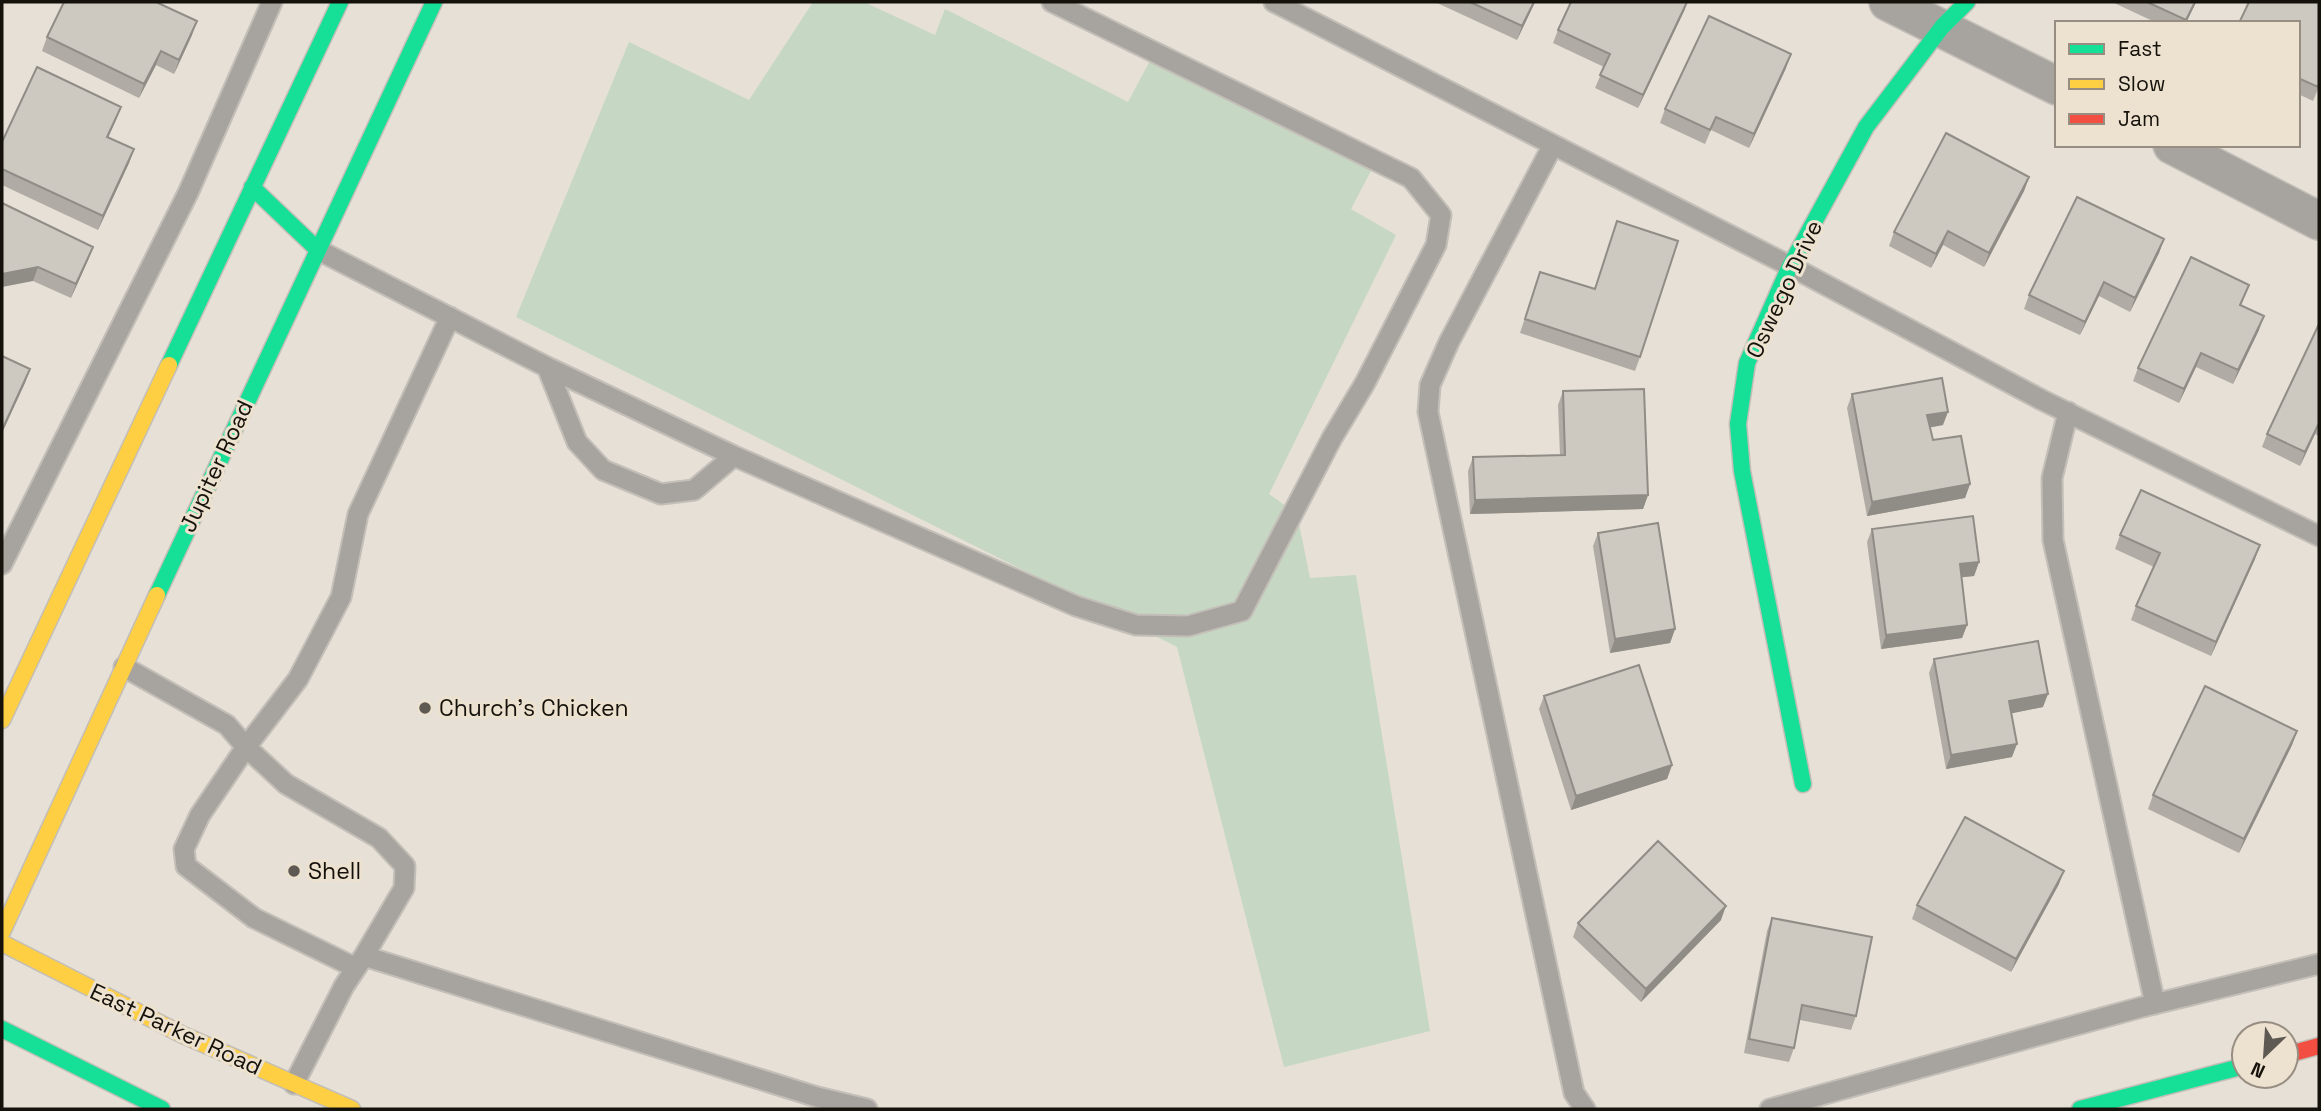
<svg xmlns="http://www.w3.org/2000/svg" width="2321" height="1111" font-family="'Space Grotesk',sans-serif">
<rect width="100%" height="100%" fill="#e6e0d6"/>
<path fill="#c6d7c3" d="M813,2H864L935,35L945,9L1128,102L1160,42L1375,163L1351,209L1396,235L1269,494L1297,514L1310,578L1356,575L1430,1031L1284,1067L1177,647L516,317L629,42L749,100Z"/>
<g fill="none" stroke-linecap="round" stroke-linejoin="round">
<defs>
<path id="lane" d="M1274,2L1790,266L2042,400L2319,536
M1553,145L1449,342L1430,385L1428,412L1574,1093L1585,1109
M318,250L547,367L734,456L1076,606L1136,625L1188,626L1242,611L1332,438L1365,383L1436,245L1441,215L1411,178L1052,2
M547,367L577,442L603,470L661,494L694,490L734,456
M2068,412L2052,478L2053,540L2155,1004
M2,564L188,193L272,2
M124,667L227,725L246,747L298,679L341,597L358,514L450,317
M364,956L817,1097L867,1109
M294,1084L344,986L364,956L404,888L405,866L379,838L286,784L246,747L200,815L184,849L186,866L254,918L356,968
M1770,1109L2142,1007L2319,964"/>
<path id="street" d="M1888,2L2057,86
M2172,145L2319,221"/>
<path id="fast" d="M252,187L318,250
M169,365L340,2
M157,595L434,2
M1803,784L1742,471L1738,424L1747,363L1790,266L1866,127L1942,27L1967,2
M2,1029L162,1109
M2080,1109L2244,1066"/>
<path id="slow" d="M2,720L169,365
M2,932L157,595
M2,943L183,1035L352,1109"/>
<path id="jam" d="M2286,1055L2319,1046"/>
</defs>
<use href="#lane" stroke="#c3beb7" stroke-width="23"/>
<use href="#street" stroke="#c3beb7" stroke-width="40"/>
<use href="#fast" stroke="#c3beb7" stroke-width="19"/>
<use href="#slow" stroke="#c3beb7" stroke-width="19"/>
<use href="#jam" stroke="#c3beb7" stroke-width="19"/>
<use href="#lane" stroke="#a7a4a0" stroke-width="19"/>
<use href="#street" stroke="#a7a4a0" stroke-width="37"/>
<use href="#fast" stroke="#16e098" stroke-width="16"/>
<use href="#slow" stroke="#ffcf43" stroke-width="16"/>
<use href="#jam" stroke="#f24e42" stroke-width="16"/>
</g>
<path fill="#b0aca5" d="M1435,2H1535L1517,40Z
M2112,2H2196L2186,23H2157Z
M2319,2V87L2313,101L2298,94V23Z
M1685,9L1638,108L1595,88L1604,67L1553,43L1558,30Z
M192,35L174,74L156,65L139,98L42,51L47,37Z
M1786,68L1749,148L1711,130L1705,144L1660,123L1665,109Z
M121,107L108,137L134,149L129,163L98,230L2,185V142Z
M2029,177L2024,191L1984,267L1943,245L1931,268L1889,246L1894,232Z
M2,203L93,247L88,260L71,298L33,281Z
M2164,239L2159,253L2130,312L2099,296L2080,335L2024,309L2029,295Z
M1540,272L1640,357L1635,371L1520,333Z
M2244,299L2241,305L2259,330L2233,384L2196,367L2179,403L2133,381L2138,368Z
M2319,324V436L2315,434L2300,466L2262,447L2267,434Z
M1563,391L1648,495L1643,509L1470,514L1468,471L1473,457L1560,455L1558,405Z
M1852,394L1943,425L1930,427L1933,440L1970,484L1965,498L1867,516L1847,408Z
M1872,529L1979,562L1974,576L1961,577L1967,625L1962,638L1881,649L1867,542Z
M1598,533L1675,629L1670,643L1610,653L1593,546Z
M2120,535L2255,559L2211,656L2131,620L2136,606L2154,567L2115,549Z
M1934,659L2043,707L2011,713L2012,757L1946,769L1929,673Z
M1544,696L1672,765L1667,779L1571,810L1539,709Z
M2297,731L2292,745L2239,853L2148,809L2153,795Z
M2059,884L2011,972L1912,919L1917,905Z
M1772,918L1856,1016L1851,1030L1800,1020L1794,1048L1789,1062L1744,1053L1767,931Z
M1721,920L1641,1002L1573,937L1578,923Z"/>
<path fill="#908c86" d="M1534,2H1535L1517,40L1522,26Z
M1687,2L1685,9L1638,108L1643,95Z
M2195,2H2196L2186,23H2185Z
M197,21L192,35L174,74L179,60Z
M161,51L156,65L139,98L144,84Z
M1791,54L1786,68L1749,148L1754,134Z
M121,107L116,120L102,151L107,137Z
M134,149L129,163L98,230L103,216Z
M2029,177L2024,191L1984,267L1989,253Z
M1948,231L1943,245L1931,268L1936,254Z
M2164,239L2159,253L2130,312L2135,298Z
M93,247L88,260L71,298L76,284Z
M38,267L33,281L2,287V274Z
M2104,282L2099,296L2080,335L2085,322Z
M2264,316L2259,330L2233,384L2238,370Z
M2201,353L2196,367L2179,403L2184,389Z
M30,369L25,383L2,433V430Z
M1948,412L1943,425L1922,429L1927,415Z
M2319,423L2315,434L2300,466L2305,452Z
M1970,484L1965,498L1867,516L1872,502Z
M1648,495L1643,509L1470,514L1475,500Z
M2260,545L2255,559L2211,656L2216,642Z
M1979,562L1974,576L1955,578L1960,564Z
M1967,625L1962,638L1881,649L1886,635Z
M1675,629L1670,643L1610,653L1615,639Z
M2048,694L2043,707L2004,715L2009,701Z
M2297,731L2292,745L2239,853L2244,839Z
M2017,744L2012,757L1946,769L1951,755Z
M1672,765L1667,779L1571,810L1576,796Z
M2064,871L2059,884L2011,972L2016,959Z
M1726,906L1721,920L1641,1002L1646,989Z"/>
<path fill="#cdc8c0" stroke="#908c86" stroke-width="2" d="M64,2H156L197,21L179,60L161,51L144,84L47,37Z
M1470,2H1534L1522,26Z
M1571,2H1687L1643,95L1600,75L1610,54L1558,30Z
M2147,2H2195L2186,20Z
M2249,2H2319V84L2318,87L2298,78V23H2239Z
M1709,16L1791,54L1754,134L1716,117L1710,130L1665,109Z
M37,67L121,107L107,137L134,149L103,216L2,169V142Z
M1946,133L2029,177L1989,253L1948,231L1936,254L1894,232Z
M2077,197L2164,239L2135,298L2104,282L2085,322L2029,295Z
M2,203L93,247L76,284L38,267L2,274Z
M1617,221L1678,241L1640,357L1525,319L1540,272L1595,289Z
M2191,257L2249,285L2240,305L2264,316L2238,370L2201,353L2184,389L2138,368Z
M2319,324V423L2305,452L2267,434Z
M2,356L30,369L2,430Z
M1942,378L1948,412L1927,415L1933,440L1961,436L1970,484L1872,502L1852,394Z
M1644,389L1648,495L1475,500L1473,457L1565,455L1563,391Z
M2141,490L2260,545L2216,642L2136,606L2160,553L2120,535Z
M1973,516L1979,562L1960,564L1967,625L1886,635L1872,529Z
M1658,523L1675,629L1615,639L1598,533Z
M2038,641L2048,694L2009,701L2017,744L1951,755L1934,659Z
M1639,665L1672,765L1576,796L1544,696Z
M2205,686L2297,731L2244,839L2153,795Z
M1965,817L2064,871L2016,959L1917,905Z
M1658,841L1726,906L1646,989L1578,923Z
M1772,918L1872,937L1856,1016L1802,1005L1794,1048L1749,1039Z"/>
<g fill="#5e5952" stroke="#ede1cf" stroke-width="2.5">
<circle cx="425" cy="708" r="7"/>
<circle cx="294" cy="871" r="7"/>
</g>
<g text-anchor="middle" dominant-baseline="central" stroke-width="6" stroke-linejoin="round" paint-order="stroke">
<g font-size="23" fill="#15110b" stroke="#ede1cf">
<text transform="translate(1784 289) rotate(-65)">Oswego Drive</text>
<text transform="translate(216 466) rotate(-65)">Jupiter Road</text>
<text transform="translate(176 1029) rotate(25)">East Parker Road</text>
</g>
<g font-size="23" fill="#15110b" stroke="#ede1cf" text-anchor="start">
<text x="439" y="708">Church's Chicken</text>
<text x="308" y="871">Shell</text>
</g>
</g>
<rect width="2321" height="1111" fill="none" stroke="#15110b" stroke-width="7"/>
<rect x="2055" y="21" width="245" height="126" fill="#ede1cf" stroke="#978e81" stroke-width="2"/>
<rect x="2069" y="44" width="35" height="10" fill="#16e098" stroke="#978e81" stroke-width="2"/>
<text x="2118" y="56" font-size="21" fill="#15110b">Fast</text>
<rect x="2069" y="79" width="35" height="10" fill="#ffcf43" stroke="#978e81" stroke-width="2"/>
<text x="2118" y="91" font-size="21" fill="#15110b">Slow</text>
<rect x="2069" y="114" width="35" height="10" fill="#f24e42" stroke="#978e81" stroke-width="2"/>
<text x="2118" y="126" font-size="21" fill="#15110b">Jam</text>
<g transform="translate(2265 1055) rotate(205)"><circle r="33" fill="#ede1cf" stroke="#978e81" stroke-width="2"/>
<path d="M0-5L12 26L0 18L-12 26Z" fill="#5e5952"/>
<text y="-10" font-size="19" font-weight="bold" text-anchor="middle" fill="#15110b">N</text>
</g>
</svg>
